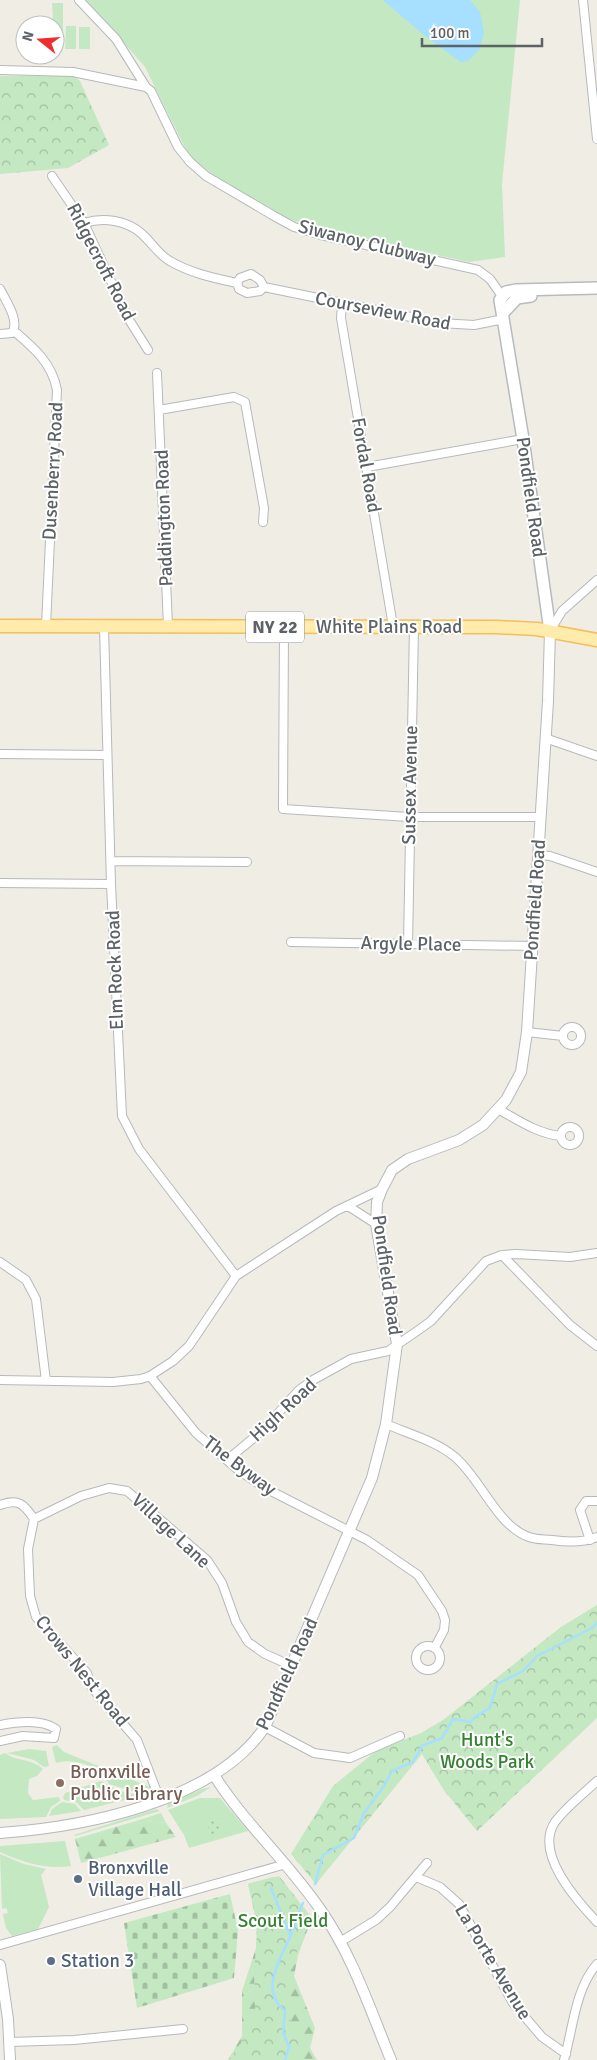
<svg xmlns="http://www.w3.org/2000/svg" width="597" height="2060" font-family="Signika,sans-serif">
<defs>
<pattern id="forest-firs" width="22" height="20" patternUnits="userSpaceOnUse" patternTransform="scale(1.25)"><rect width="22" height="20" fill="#c4e8c2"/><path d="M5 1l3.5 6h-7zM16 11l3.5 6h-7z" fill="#a2bfa1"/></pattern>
<pattern id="cemetery-stones" width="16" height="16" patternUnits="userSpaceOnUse" patternTransform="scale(1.25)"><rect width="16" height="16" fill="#c4e8c2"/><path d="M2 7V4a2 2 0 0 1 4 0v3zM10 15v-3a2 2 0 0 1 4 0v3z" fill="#a2bfa1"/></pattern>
<pattern id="park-crowns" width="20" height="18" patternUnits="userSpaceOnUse" patternTransform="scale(1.25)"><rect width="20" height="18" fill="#c4e8c2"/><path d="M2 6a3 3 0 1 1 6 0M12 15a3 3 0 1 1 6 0" fill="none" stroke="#a2bfa1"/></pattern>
<pattern id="garden-dots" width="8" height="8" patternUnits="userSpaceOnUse" patternTransform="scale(1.25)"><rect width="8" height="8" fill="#c4e8c2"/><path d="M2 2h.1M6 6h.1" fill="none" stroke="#a2bfa1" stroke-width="1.8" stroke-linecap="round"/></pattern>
</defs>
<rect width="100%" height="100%" fill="#f0ede5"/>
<path fill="#c4e8c2" d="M86,0H520L502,184L505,257L469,262L310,227L280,215L212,174L191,157L184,146L145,67Z
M52,3H63V49H55Z
M66,26H76V49H65Z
M79,27H90V49H79Z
M57,1745L64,1752L150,1787V1791L145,1795L109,1784L100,1770C86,1764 71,1758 56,1763L52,1747Z
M29,1749L46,1751L49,1766L44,1767L34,1760L7,1753Z
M5,1753C17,1762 31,1758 43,1769L37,1776L29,1779L28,1793L33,1800L59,1797L60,1801L51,1807L46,1817L0,1819V1755Z
M101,1781L117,1790L141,1796L84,1810L76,1802L64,1800L63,1797L65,1793Z
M211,1787L197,1796L167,1808L168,1804L202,1789Z
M200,1798H220L248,1831L189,1848L184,1835L168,1810Z
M62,1802L75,1804L81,1811L49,1816L52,1809Z
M156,1809L160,1811L75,1836L74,1835Z
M161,1813L166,1823L146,1821L140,1824L136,1821Z
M65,1841L71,1866C47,1870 21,1862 0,1852V1846Z
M0,1854L24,1864L46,1869L41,1875L49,1907L38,1929L12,1936L6,1928L3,1914L8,1913L6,1908L2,1909Z"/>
<path fill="url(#forest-firs)" d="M136,1821L140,1824L146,1821L166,1823L176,1837L81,1863L75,1839Z
M279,1876L312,1918L298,1955L294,1976L315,2028L310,2048L317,2060H228L242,2036V1991L256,1948L257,1924L248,1884Z"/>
<path fill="url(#cemetery-stones)" d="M230,1894L238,1931L234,1978L137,2008L124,1923Z"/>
<path fill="url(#park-crowns)" d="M0,76H74L80,81L109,145L68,168L0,174Z
M597,1605V1718L477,1831L443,1789L422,1754L316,1884L291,1854L333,1786L376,1751L421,1733L443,1720L561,1627Z
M273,1877H279L311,1918L290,1968L283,1999L304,2060H230L244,2037L255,2011L254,1972L258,1925L248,1884Z"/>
<path fill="url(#garden-dots)" d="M219,1818L224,1830L212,1836L206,1823Z"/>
<path fill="#a6dfff" d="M383,0H470L480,12L484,33L479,50L468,61L461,62L425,36Z"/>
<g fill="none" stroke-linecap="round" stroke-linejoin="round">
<path stroke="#a6dfff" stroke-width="2.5" d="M315,1884L323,1855L354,1838L364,1813L384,1786L392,1771L413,1762L422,1746L442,1738L453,1719L470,1722L478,1715L490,1708L497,1684L523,1671L537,1656L592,1628L597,1623
M271,1888L290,1935
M285,2060L289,2047L283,2032L285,2011C259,1991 280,1960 290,1937C295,1926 298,1914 303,1903"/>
<defs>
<path id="minor" d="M79,0L116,39L146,87
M583,0L597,139
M0,70L73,72L146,87L151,91L178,147L190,162L206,176L274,216L294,227L321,235L478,270L490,279L502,296
M52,176L84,223L128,318L148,350
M84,223C103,217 127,220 142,234C152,243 159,255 170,261C190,273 214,278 237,283
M251,274L260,280L264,287L260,291L247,293L239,289L237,283L240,278Z
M264,287L440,323L474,325L504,319
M0,289C6,301 20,321 12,333L0,334
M342,304L341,318L393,626
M14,331C34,348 52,363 57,390L46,626
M157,373L168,626
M159,410L234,397L245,402L264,508L263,522
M367,467L523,439
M104,627L111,884L122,1116L139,1149L236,1276
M284,627L283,809L409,817H540
M550,631L562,611L597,580
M545,738L597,756
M0,754L107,755
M538,855L550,856L597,872
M111,861L247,862
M0,883L111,884
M291,942L531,946
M408,944L414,626
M563 1036a9 9 0 1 1 18 0a9 9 0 1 1-18 0Z
M527,1032L563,1036
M498,1109C518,1120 538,1134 561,1136
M561 1136a9 9 0 1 1 18 0a9 9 0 1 1-18 0Z
M348,1206L376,1224
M502,1255L570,1325L597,1346
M0,1262L26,1280L36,1299L46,1381
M150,1376L196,1433L237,1469L265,1488L367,1540L418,1575L442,1611L445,1620L444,1630L435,1647
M0,1380L113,1382L141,1379L150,1376L173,1361L189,1346L236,1276L336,1211L382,1189
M386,1424C409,1434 436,1441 455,1457C481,1479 497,1526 529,1537C537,1540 544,1539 552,1540C566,1542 583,1543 597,1537
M227,1460L262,1431L299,1390L313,1380L351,1359L388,1351L420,1329L431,1321L486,1261L502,1255L516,1254L570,1257L597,1253
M0,1505C18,1498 24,1504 34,1519L28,1549L30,1596L36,1617L87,1673L92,1688L137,1740L160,1800
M34,1519L81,1496L109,1488L127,1491L207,1560L222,1583L236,1622L248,1642L265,1654L292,1666
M590,1540L580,1510L586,1501H597
M416 1658a12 12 0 1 1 24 0a12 12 0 1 1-24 0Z
M0,1725C16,1722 42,1719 56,1729L54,1738L23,1736L0,1741
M265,1727L314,1753L350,1758L400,1736
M597,1781C583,1794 566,1807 555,1822C534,1853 576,1900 597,1922
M416,1877L440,1887L459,1904L513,2003L542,2037L566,2054
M340,1942L376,1920L390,1907L427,1863
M0,1945L286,1864
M9,2042L74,2040L183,2029
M564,2060C573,2029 575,1989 597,1964"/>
<path id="tertiary" d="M214,1775C244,1823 288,1862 320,1909C352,1954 370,2009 391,2060
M0,1833C84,1827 214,1802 265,1727L372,1478L386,1424L397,1344L376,1224L377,1202L382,1189L392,1170L408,1159L459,1140L483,1125L506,1100L521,1072L527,1032L548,701L550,631
M0,1965L8,2019L10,2060"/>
<path id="secondary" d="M503,313L517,298L531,296
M550,631L523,439L500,300L506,292L516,290L597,288"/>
<path id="primary" d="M0,626L496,627L537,629L597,640"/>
</defs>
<use href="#minor" stroke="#b6b9bc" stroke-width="10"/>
<use href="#tertiary" stroke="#b6b9bc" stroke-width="12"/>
<use href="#secondary" stroke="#b7bbc0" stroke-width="14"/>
<use href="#primary" stroke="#f5be59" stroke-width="15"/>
<use href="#minor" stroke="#fff" stroke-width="8"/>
<use href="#tertiary" stroke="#fff" stroke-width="10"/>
<use href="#secondary" stroke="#fff" stroke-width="11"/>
<use href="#primary" stroke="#ffebab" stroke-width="12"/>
</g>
<circle fill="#8d6e63" stroke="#fff" stroke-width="2" cx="60" cy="1783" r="5"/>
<g fill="#5c6f8a" stroke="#fff" stroke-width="2">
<circle cx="78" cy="1879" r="5"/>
<circle cx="51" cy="1961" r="5"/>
</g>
<g text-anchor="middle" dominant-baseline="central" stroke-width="4" stroke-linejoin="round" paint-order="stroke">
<rect fill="#fff" stroke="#8e9194" stroke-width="1" x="246" y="611.5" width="58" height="31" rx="4"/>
<g font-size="18" font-weight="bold" fill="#5d6266">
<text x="275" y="627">NY 22</text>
</g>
<g font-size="19" fill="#5d6266" stroke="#fff">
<text transform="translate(367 243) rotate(14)">Siwanoy Clubway</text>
<text transform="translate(101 262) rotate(63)">Ridgecroft Road</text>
<text transform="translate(383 311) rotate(11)">Courseview Road</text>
<text transform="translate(366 465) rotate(80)">Fordal Road</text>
<text transform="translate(53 471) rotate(-87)">Dusenberry Road</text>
<text transform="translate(531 497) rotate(82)">Pondfield Road</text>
<text transform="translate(164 518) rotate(-92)">Paddington Road</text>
<text x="389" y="627">White Plains Road</text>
<text transform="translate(410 785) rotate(-89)">Sussex Avenue</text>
<text transform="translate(535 900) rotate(-86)">Pondfield Road</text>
<text transform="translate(411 944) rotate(1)">Argyle Place</text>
<text transform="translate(115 970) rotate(-92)">Elm Rock Road</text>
<text transform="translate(387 1275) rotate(82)">Pondfield Road</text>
<text transform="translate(283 1410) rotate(-43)">High Road</text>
<text transform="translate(240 1466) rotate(37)">The Byway</text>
<text transform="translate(171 1531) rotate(43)">Village Lane</text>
<text transform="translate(82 1671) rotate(51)">Crows Nest Road</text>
<text transform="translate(287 1674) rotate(-65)">Pondfield Road</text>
<text transform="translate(493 1962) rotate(59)">La Porte Avenue</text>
</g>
<g font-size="19" fill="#348131" stroke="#fff">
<text x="487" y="1740">Hunt's<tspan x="487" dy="22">Woods Park</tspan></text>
<text x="283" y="1921">Scout Field</text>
</g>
<g font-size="19" fill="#785e54" stroke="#fff" text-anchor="start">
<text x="70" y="1772">Bronxville<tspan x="70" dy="22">Public Library</tspan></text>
</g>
<g font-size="19" fill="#4e5e75" stroke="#fff" text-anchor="start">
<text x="88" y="1868">Bronxville<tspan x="88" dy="22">Village Hall</tspan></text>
<text x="61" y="1961">Station 3</text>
</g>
</g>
<g transform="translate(40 40) rotate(287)"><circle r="24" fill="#ffffff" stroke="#bec0c2"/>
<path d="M0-4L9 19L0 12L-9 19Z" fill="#ee2e2e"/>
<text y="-8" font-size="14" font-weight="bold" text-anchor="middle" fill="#5d6266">N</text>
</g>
<path d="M422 38v8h120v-8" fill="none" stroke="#5d6266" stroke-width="2.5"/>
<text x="430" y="38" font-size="15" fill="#5d6266" stroke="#ffffff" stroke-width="4" paint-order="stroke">100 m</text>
</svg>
